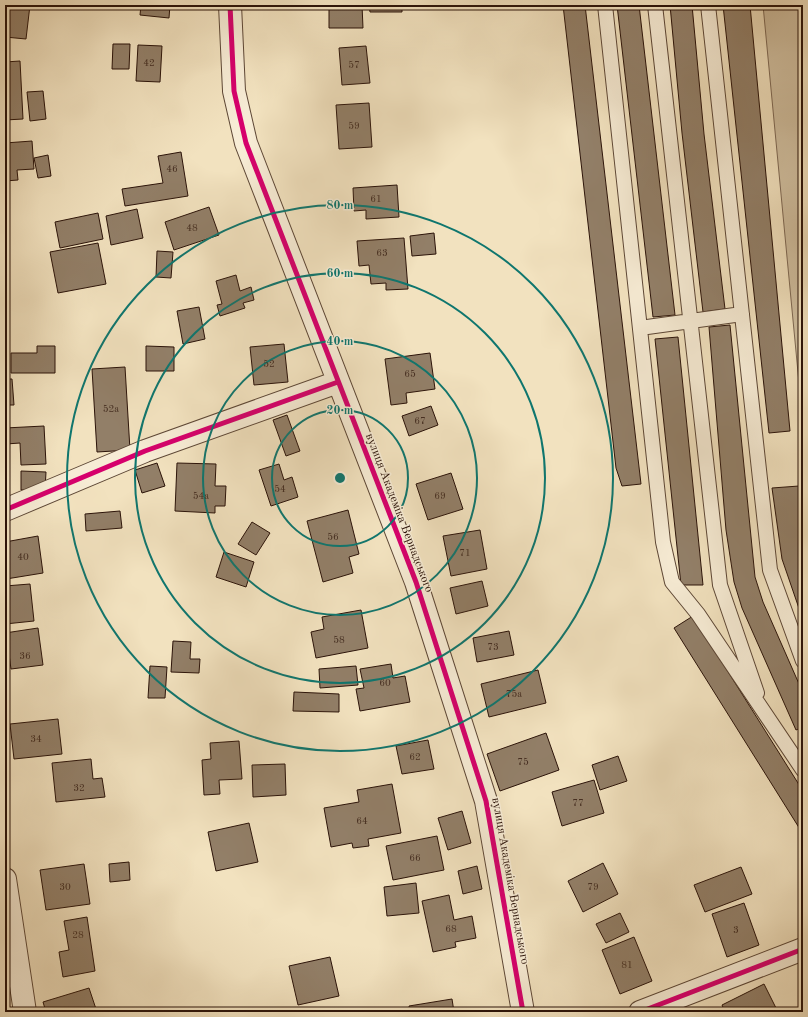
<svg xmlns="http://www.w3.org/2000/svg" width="808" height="1017" font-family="'Old Standard TT',serif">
<rect width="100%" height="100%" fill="#f2e2bf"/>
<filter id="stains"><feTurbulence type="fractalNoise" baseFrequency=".005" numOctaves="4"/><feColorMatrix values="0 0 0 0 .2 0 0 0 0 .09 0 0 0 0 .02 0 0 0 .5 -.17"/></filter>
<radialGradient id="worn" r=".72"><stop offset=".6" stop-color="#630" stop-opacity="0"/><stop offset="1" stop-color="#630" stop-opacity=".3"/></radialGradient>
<path fill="#d0bfa0" stroke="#7e6954" d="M763,5H803V425Z"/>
<path fill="#927f68" stroke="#2b1309" d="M5,5H30L26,39L5,37Z
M141,5H170L169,18L140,15Z
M329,5H362L363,28H329Z
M369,5H402V12H370Z
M563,5H585L641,484L622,486L616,468Z
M617,5H639L675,315L653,317Z
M670,5H692L704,134L725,309L703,312L682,133Z
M723,5H750L790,431L769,433Z
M113,44H130L129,69H112Z
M138,45L162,46L160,82L136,81Z
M366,46L370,83L342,85L339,48Z
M20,61L23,119L5,120V62Z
M43,91L46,119L30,121L27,92Z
M369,103L372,147L339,149L336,105Z
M32,141L34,169L17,170L18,180L5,181V143Z
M181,152L188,196L125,206L122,189L163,183L158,156Z
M48,155L51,176L38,178L34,158Z
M397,185L399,217L366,219V210L354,211L353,188Z
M209,207L219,235L174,250L165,222Z
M137,209L143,238L111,245L106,216Z
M98,213L103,239L60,248L55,222Z
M434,233L436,254L412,256L410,236Z
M404,238L408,289L386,290V283L371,284L369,265L359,266L357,241Z
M98,243L106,284L58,293L50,252Z
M157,251L173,252L171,278L156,277Z
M236,275L240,291L251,287L254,300L243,303L245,308L220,316L217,305L222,304L216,281Z
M199,307L205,339L183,344L177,311Z
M730,325L755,577L763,602L803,693V727L796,730L742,608L734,582L726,530L709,327Z
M678,337L703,585H681L655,339Z
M284,344L288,382L254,385L250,347Z
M37,346H55V373H11V353H37Z
M146,346L174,347V371H146Z
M430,353L435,389L406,393L407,403L391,405L385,359Z
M125,367L130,450L97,452L92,369Z
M5,379H12L14,405H5Z
M431,406L438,425L409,436L402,416Z
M287,415L300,451L286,456L273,420Z
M44,426L46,464L21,465L20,443L6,444L5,428Z
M157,463L165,486L142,493L135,470Z
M177,463L216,464L215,486H226L225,506H215V513L175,511Z
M279,464L284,480L292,477L298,497L271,506L259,470Z
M21,471L46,472L45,490H21Z
M451,473L463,509L428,520L416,484Z
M799,486L803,526V620L782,559L772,488Z
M348,510L359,554L349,557L353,573L323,582L307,521Z
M120,511L122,528L86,531L85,514Z
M252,522L270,533L256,555L238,544Z
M480,530L487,569L451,576L443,536Z
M38,536L43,573L6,579L5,542Z
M224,552L254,562L246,587L216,577Z
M482,581L488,606L456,614L450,588Z
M30,584L34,621L5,624V586Z
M361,610L368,648L316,658L311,632L324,629L322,617Z
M693,616L803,791V834L674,628Z
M38,628L43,665L11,669L8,647L5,648V633Z
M509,631L514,655L477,662L473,638Z
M173,641L191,642L190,659H200L199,673L171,672Z
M391,664L393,678L405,676L410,702L360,711L356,689L364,688L360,669Z
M150,666L167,667L165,698H148Z
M356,666L358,685L320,688L319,669Z
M538,670L546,703L489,717L481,684Z
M294,692L339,694V712L293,711Z
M58,719L62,754L14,759L10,724Z
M546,733L559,770L500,791L487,754Z
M428,740L434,769L402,774L396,746Z
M239,741L242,779L219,780L220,794L204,795L202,760L211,759L210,743Z
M618,756L627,781L600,790L592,765Z
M91,759L93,779L102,778L105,797L56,802L52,763Z
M285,764L286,795L253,797L252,765Z
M594,780L604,813L562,826L552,792Z
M392,784L401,833L368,839L369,846L353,848L352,843L331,847L324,808L359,802L357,790Z
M462,811L471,843L448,850L438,818Z
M249,823L258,862L216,871L208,832Z
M437,836L444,870L393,880L386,846Z
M129,862L130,880L110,882L109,864Z
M603,863L618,894L583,912L568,881Z
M84,864L90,904L46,910L40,870Z
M477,866L482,889L463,894L458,871Z
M741,867L752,894L705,912L694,885Z
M416,883L419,913L387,916L384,887Z
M449,895L454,920L472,916L476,938L455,942L456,947L433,952L422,901Z
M744,903L759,945L727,957L712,914Z
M620,913L629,932L606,943L596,924Z
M87,917L95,971L63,977L59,952L69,950L64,921Z
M634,937L652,981L620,994L602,950Z
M330,957L339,996L298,1005L289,966Z
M764,984L778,1012H725L722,1005Z
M89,988L96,1009L85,1012H46L43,1002Z
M452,999L454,1012H410L409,1006Z
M146,1008L148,1012H136Z"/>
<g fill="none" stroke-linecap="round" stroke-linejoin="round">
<defs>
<path id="service" d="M605,5L663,542L672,582L698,614L803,770
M655,5L720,585L757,693
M708,5L770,570L803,661
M640,328L742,314"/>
<path id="minor" d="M230,5L234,91L246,143L416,582L486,801L523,1012
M5,510L145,451L338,382
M5,879L25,1012
M640,1012L803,949"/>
</defs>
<use href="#service" stroke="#5d4736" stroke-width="16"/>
<use href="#minor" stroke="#5d4736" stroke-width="24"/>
<use href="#service" stroke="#f7ecd5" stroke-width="14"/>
<use href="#minor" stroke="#f7ecd5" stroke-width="22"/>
<defs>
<path id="cycleway" d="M230,5L234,91L246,143L416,582L486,801L523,1012
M5,510L145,451L338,382
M640,1012L803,949"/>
</defs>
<use href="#cycleway" stroke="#f7ecd5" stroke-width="8"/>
<use href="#cycleway" stroke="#d6006c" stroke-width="5"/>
</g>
<g fill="none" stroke="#0f766e" stroke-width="2">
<circle cx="340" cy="478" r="68"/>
<circle cx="340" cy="478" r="137"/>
<circle cx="340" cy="478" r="205"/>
<circle cx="340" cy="478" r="273"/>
</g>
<g text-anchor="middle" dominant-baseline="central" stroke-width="3" stroke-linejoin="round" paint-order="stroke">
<g font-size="10" fill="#452e21">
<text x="149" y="63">42</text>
<text x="354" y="65">57</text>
<text x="354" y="126">59</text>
<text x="172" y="169">46</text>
<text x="376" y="199">61</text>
<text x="192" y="228">48</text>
<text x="382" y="253">63</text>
<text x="269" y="364">52</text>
<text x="410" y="374">65</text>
<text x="111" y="409">52а</text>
<text x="420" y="421">67</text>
<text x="280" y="489">54</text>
<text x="201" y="496">54а</text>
<text x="440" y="496">69</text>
<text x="333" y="537">56</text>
<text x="465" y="553">71</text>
<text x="23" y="557">40</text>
<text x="339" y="640">58</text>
<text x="493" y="647">73</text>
<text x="25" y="656">36</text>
<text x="385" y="683">60</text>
<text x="514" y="694">75а</text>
<text x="36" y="739">34</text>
<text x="415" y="757">62</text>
<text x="523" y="762">75</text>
<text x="79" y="788">32</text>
<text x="578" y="803">77</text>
<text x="362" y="821">64</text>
<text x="415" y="858">66</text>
<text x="65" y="887">30</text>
<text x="593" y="887">79</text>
<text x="451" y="929">68</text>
<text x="736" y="930">3</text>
<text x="78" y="935">28</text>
<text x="627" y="965">81</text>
</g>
<g font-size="12" fill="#2b1309" stroke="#f7ecd5">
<text transform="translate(399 513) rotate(69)">вулиця Академіка Вернадського</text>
<text transform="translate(510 881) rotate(80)">вулиця Академіка Вернадського</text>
</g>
</g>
<circle cx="340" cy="478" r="6" fill="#0f766e" stroke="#f7ecd5" stroke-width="2"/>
<g font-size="12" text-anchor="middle" font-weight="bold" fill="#0f766e" stroke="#f7ecd5" stroke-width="3" stroke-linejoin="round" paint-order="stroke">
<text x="340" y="209">80 m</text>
<text x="340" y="277">60 m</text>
<text x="340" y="345">40 m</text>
<text x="340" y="414">20 m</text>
</g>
<rect width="808" height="1017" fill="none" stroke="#f2e2bf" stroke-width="20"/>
<rect x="6" y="6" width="796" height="1005" fill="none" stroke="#2b1309" stroke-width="2"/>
<rect x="10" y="10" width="788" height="997" fill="none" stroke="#2b1309"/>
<rect width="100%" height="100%" filter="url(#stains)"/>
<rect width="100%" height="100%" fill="url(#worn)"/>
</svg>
